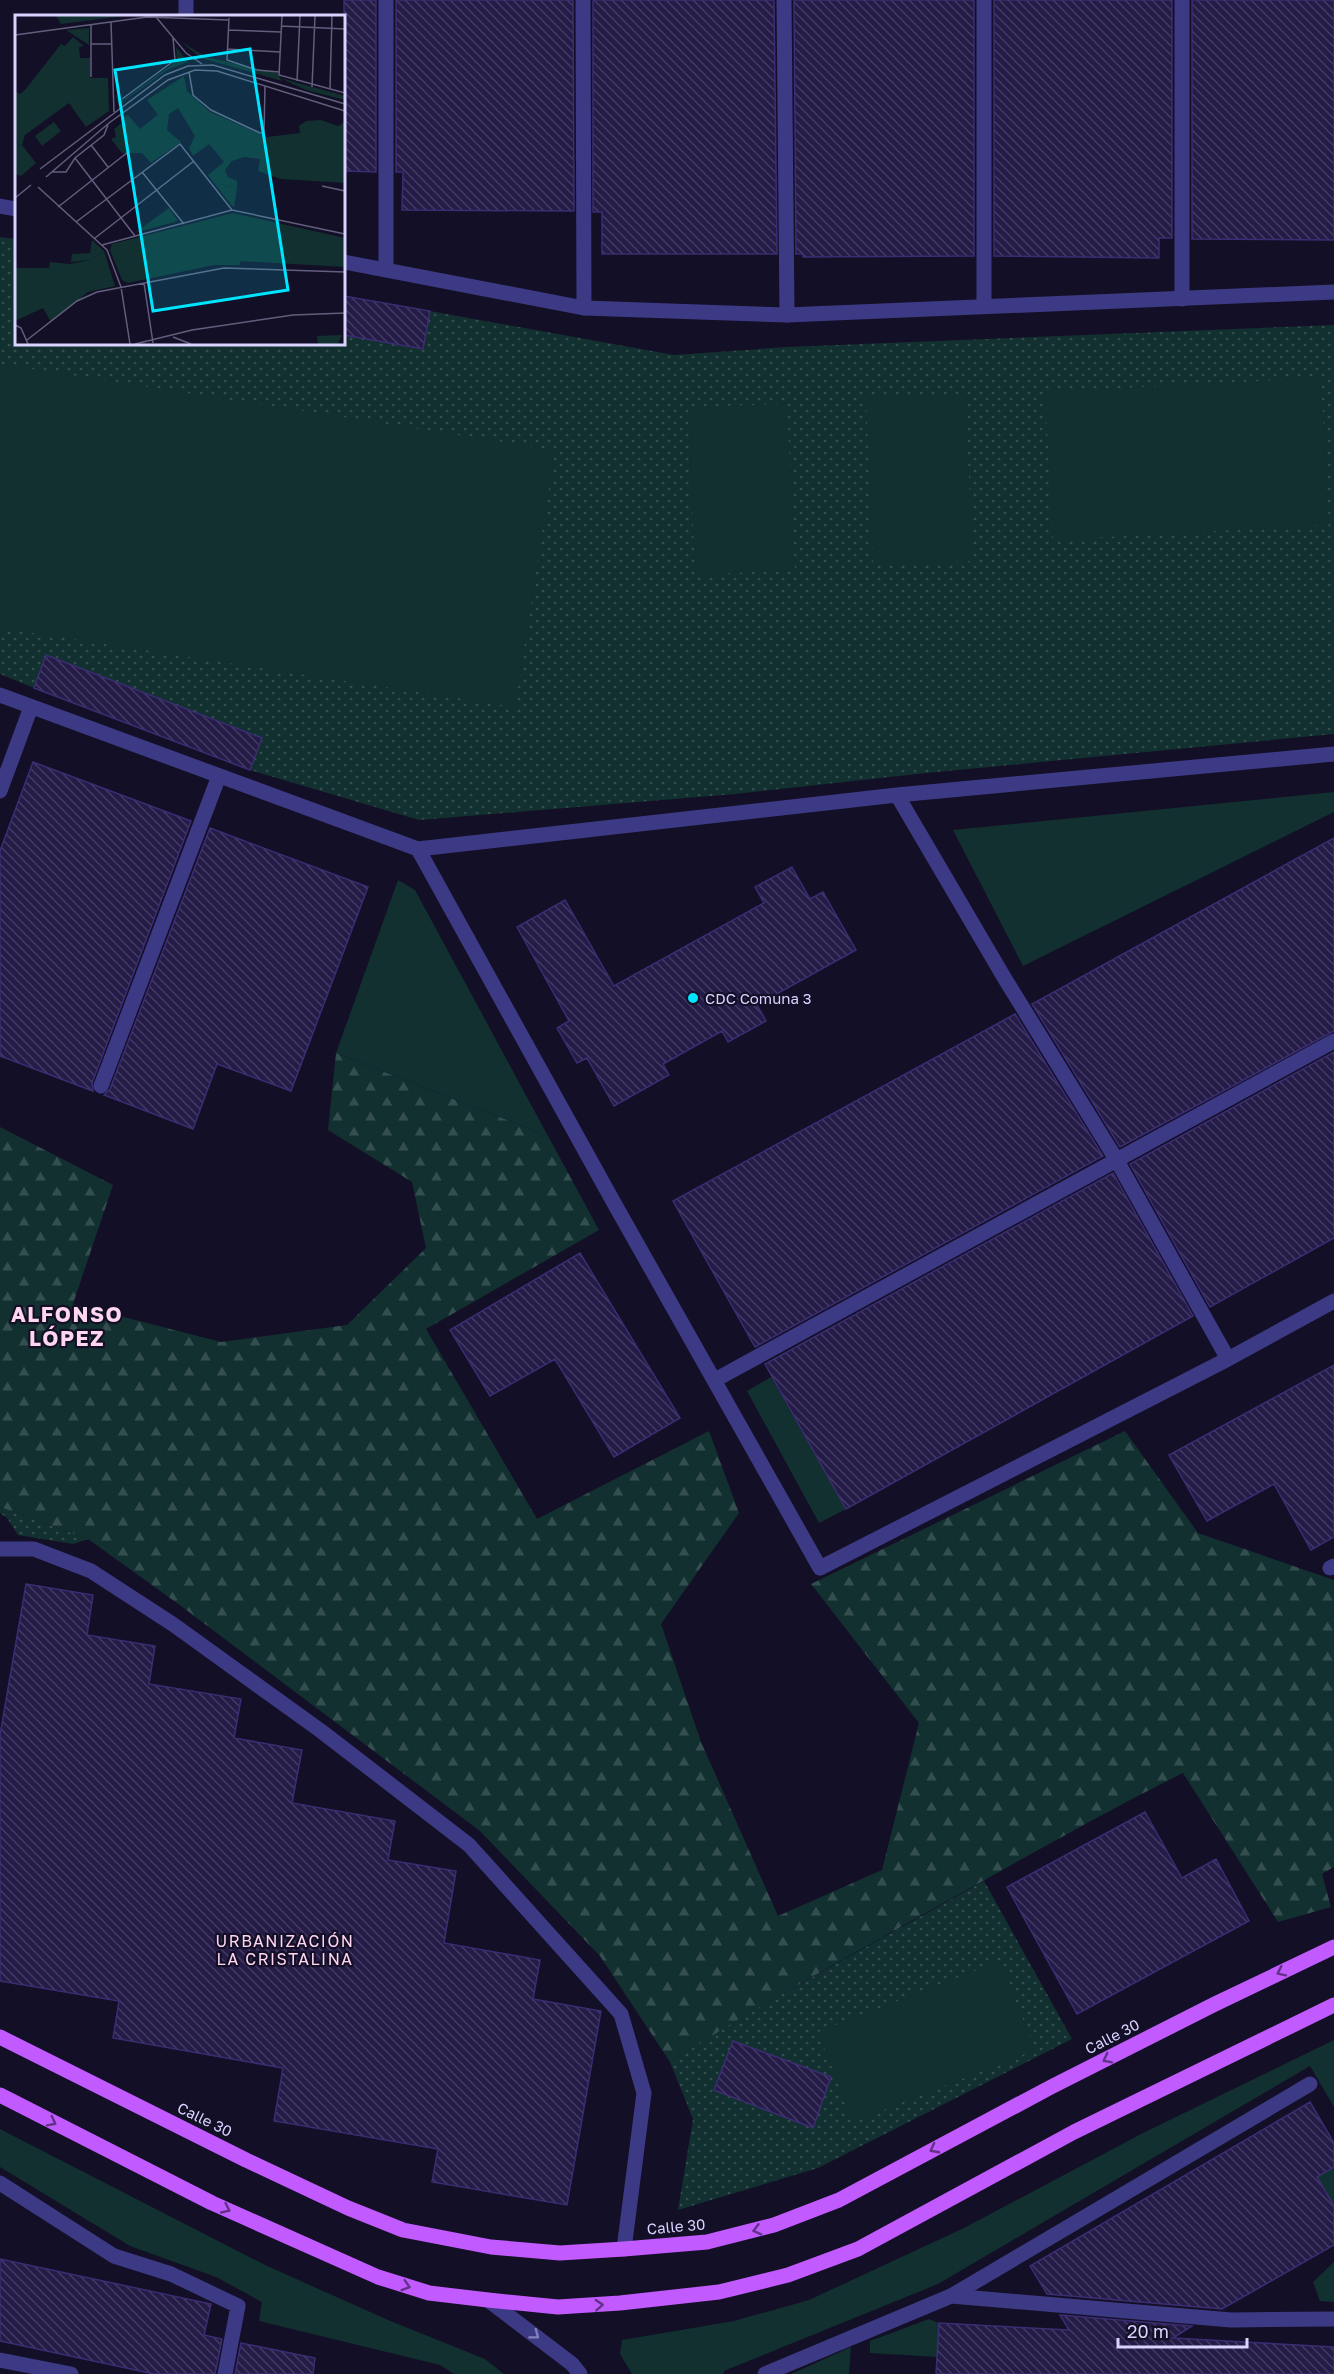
<svg xmlns="http://www.w3.org/2000/svg" width="1334" height="2374" font-family="'Golos Text',sans-serif">
<defs>
<pattern id="grass-dots" width="8" height="8" patternUnits="userSpaceOnUse" patternTransform="scale(1.5)"><rect width="8" height="8" fill="#12302f"/><path d="M2 2h.1M6 6h.1" fill="none" stroke="#344d4e" stroke-width="1.8" stroke-linecap="round"/></pattern>
<pattern id="forest-firs" width="22" height="20" patternUnits="userSpaceOnUse" patternTransform="scale(1.5)"><rect width="22" height="20" fill="#12302f"/><path d="M5 1l3.5 6h-7zM16 11l3.5 6h-7z" fill="#344d4e"/></pattern>
<pattern id="building-back-hatch" width="6" height="6" patternUnits="userSpaceOnUse" patternTransform="scale(1.5)"><rect width="6" height="6" fill="#241b47"/><path d="M-1 5l2 2M0 0l6 6M5-1l2 2" fill="none" stroke="#433b63"/></pattern>
</defs>
<rect width="100%" height="100%" fill="#130f26"/>
<path fill="url(#grass-dots)" d="M0,237L16,239V344H344V335L423,349L430,311L674,355L787,347L1334,325V734L926,773L735,794L419,820L250,770L262,738L46,655L34,688L0,674Z
M0,1507L88,1539L73,1544L18,1535L7,1518L0,1513Z
M984,1881L1072,2039L818,2168L678,2210L693,2119L670,2062L734,2021Z"/>
<path fill="url(#forest-firs)" d="M336,1053L548,1136L599,1230L426,1329L537,1519L709,1431L739,1513L661,1624L701,1742L778,1916L882,1870L919,1723L811,1584L1125,1431L1198,1533L1334,1580V1867L1322,1874L1331,1907L1278,1922L1183,1773C1100,1814 1019,1861 938,1906C848,1957 757,2006 670,2062L600,1956L480,1831L181,1606L88,1539L0,1507V1127L113,1185L73,1304L221,1342L347,1325L426,1248L412,1182L328,1130Z"/>
<path fill="#12302f" d="M0,364L555,450L515,707L0,628Z
M1321,378L1329,525L1053,540L1045,392Z
M965,394L973,561L873,565L866,398Z
M787,404L795,570L695,575L688,407Z
M1334,792V812L1023,966L953,830Z
M398,880L415,890L548,1136L336,1053Z
M771,1377L846,1509L819,1523L747,1391Z
M1000,1961L1035,2050L853,2122L818,2032Z
M1334,2040V2107L1310,2066L938,2284L724,2371L723,2374H632L620,2354L622,2340L734,2321L809,2300L964,2228L1143,2133Z
M0,2129L265,2265L388,2320L485,2359L504,2374H454L440,2365L259,2321L262,2302L216,2277L130,2246L0,2167Z
M1334,2167V2206L1317,2177Z
M1334,2262V2302L1320,2301L1313,2282Z
M929,2319L939,2323L937,2357L870,2353V2341Z
M851,2347L849,2374H791Z"/>
<path fill="url(#building-back-hatch)" stroke="#3b2d73" stroke-width="1.5" d="M344,0H376V172L344,171Z
M396,0H573L574,211L402,210L403,172H396Z
M593,0H774L777,254H602V212H593Z
M794,0H974V256L803,257V254H796Z
M994,0H1172V238H1159V258L994,256Z
M1192,0H1334V240L1192,239Z
M344,296L430,311L423,349L344,335Z
M46,655L262,738L250,770L34,688Z
M33,762L191,821L92,1083L93,1091L0,1056V851Z
M210,828L368,887L291,1091L217,1064L193,1129L104,1095L110,1089Z
M1334,838V1031L1120,1147L1032,1004Z
M792,867L810,899L823,892L856,950L757,1005L766,1021L728,1042L722,1031L663,1064L669,1075L614,1106L587,1058L577,1063L557,1028L569,1021L517,927L565,900L614,986L764,903L755,887Z
M1015,1014L1103,1156L755,1347L673,1201Z
M1334,1052V1238L1210,1307L1130,1164Z
M1113,1173L1193,1316L846,1509L765,1364Z
M580,1253L680,1418L614,1457L555,1359L490,1396L450,1330Z
M1334,1365V1537L1311,1550L1274,1484L1207,1521L1169,1455Z
M26,1584L93,1595L87,1635L155,1646L149,1684L241,1699L234,1738L302,1750L292,1803L395,1821L388,1860L456,1871L444,1943L540,1960L533,1999L601,2011L567,2205L432,2182L438,2149L274,2121L283,2068L113,2038L119,2001L0,1981V1735Z
M1145,1812L1182,1878L1216,1859L1249,1921L1077,2014L1007,1887Z
M733,2041L831,2077L813,2128L714,2090Z
M1310,2102L1334,2143V2167L1317,2177L1334,2206V2245L1222,2309L1047,2294L1030,2266Z
M0,2259L211,2304L204,2335L222,2339L215,2374H154L0,2341Z
M1060,2315L1192,2326L1173,2338L1334,2347V2374H936L939,2323L1069,2330Z
M241,2343L315,2358L313,2374H235Z"/>
<g fill="none" stroke-linecap="round" stroke-linejoin="round">
<path stroke="#3d3a85" stroke-width="15" d="M0,791L31,707
M101,1086L219,776
M951,2296L1231,2320L1334,2319"/>
<path stroke="#3d3a85" stroke-width="15" d="M186,0V16
M386,0V269
M583,0L584,308
M784,0L787,315
M984,0V306
M1182,299V0"/>
<path stroke="#3d3a85" stroke-width="15" d="M0,695L418,849L897,795L1334,754
M897,795L1005,979L1116,1159L1228,1359
M418,849L614,1203L820,1568L1228,1359L1334,1301
M715,1380L1334,1041
M0,1549H34L91,1571L174,1625L321,1731L469,1845L621,2014L644,2093L624,2249
M1330,1568L1334,1566
M0,2183L114,2256L171,2274L238,2306L225,2374
M488,2300L572,2364L580,2374
M0,2360L71,2374
M765,2374L951,2296L1310,2084"/>
<path stroke="#3d3a85" stroke-width="15" d="M0,206L16,209
M344,262L584,308L787,315L1334,292"/>
<path stroke="#c25bff" stroke-width="15" d="M0,2037L246,2160L348,2208L403,2230L491,2247L560,2253L624,2249L707,2242L774,2225L839,2200L1051,2087L1215,2004L1334,1947
M0,2095L212,2203L378,2277L429,2293L488,2300L558,2307L620,2303L719,2292L788,2275L858,2249L1074,2132L1334,2005"/>
</g>
<defs><path id="oneway-chevron" d="M-2-3.5L2.5 0L-2 3.5" fill="none" stroke-width="1.6" stroke-linecap="round" stroke-linejoin="round" transform="scale(1.5)"/></defs>
<g stroke="#623188">
<use href="#oneway-chevron" transform="translate(1281 1972) rotate(154)"/>
<use href="#oneway-chevron" transform="translate(1107 2059) rotate(153)"/>
<use href="#oneway-chevron" transform="translate(52 2122) rotate(27)"/>
<use href="#oneway-chevron" transform="translate(934 2149) rotate(152)"/>
<use href="#oneway-chevron" transform="translate(226 2209) rotate(25)"/>
<use href="#oneway-chevron" transform="translate(757 2230) rotate(165)"/>
<use href="#oneway-chevron" transform="translate(406 2286) rotate(17)"/>
<use href="#oneway-chevron" transform="translate(599 2305) rotate(-3)"/>
</g>
<use stroke="#837fbc" href="#oneway-chevron" transform="translate(535 2335) rotate(37)"/>
<circle fill="#00e5ff" stroke="#130f26" stroke-width="2" cx="693" cy="998" r="6"/>
<g text-anchor="middle" dominant-baseline="central" stroke-width="4.5" stroke-linejoin="round" paint-order="stroke">
<g font-size="15" fill="#d9d4ff" stroke="#130f26" text-anchor="start">
<text x="705" y="998">CDC Comuna 3</text>
</g>
<g font-size="15" fill="#d9d4ff" stroke="#130f26">
<text transform="translate(1112 2036) rotate(-27)">Calle 30</text>
<text transform="translate(205 2119) rotate(26)">Calle 30</text>
<text transform="translate(676 2226) rotate(-5)">Calle 30</text>
</g>
<g font-size="16" letter-spacing="1.5" fill="#ffd6f0" stroke="#130f26">
<text x="285" y="1941">URBANIZACIÓN<tspan x="285" dy="18">LA CRISTALINA</tspan></text>
</g>
<g font-size="21" font-weight="bold" letter-spacing="1.5" fill="#ffd6f0" stroke="#130f26">
<text x="67" y="1314">ALFONSO<tspan x="67" dy="24">LÓPEZ</tspan></text>
</g>
</g>
<g transform="translate(15 15)">
<rect width="330" height="330" fill="#130f26"/>
<path d="M41,1H109L46,9ZM74,13V30L51,15ZM169,61L172,76L143,100L132,85ZM0,128L7,130L21,148L6,161L0,159ZM218,198L330,223V252L225,246V250H199L113,268L107,265L95,235L97,229ZM327,320L323,329H303L302,321Z" fill="#12302f"/>
<path d="M58,22L69,31L64,32L65,43H75V63H93L94,96L71,112L54,88L10,120L7,130L0,128V76L5,79L10,75L46,29L50,31ZM172,76L195,97L252,122L285,118L284,111L291,106L306,105L323,111L330,107V168L266,164L243,156L245,144L229,142L217,146L210,155L213,162L222,166V173L199,168L193,160L209,147L194,129L178,141L174,133L180,121L163,93L154,99L152,115L166,127L136,148L127,138H107L96,124L101,122L99,114L109,106L107,103L113,100L125,114ZM89,236L100,271L73,277L36,307L28,293L0,306V253H34L35,247L55,249L76,245Z" fill="#12302f"/>
<path d="M165,26L191,42L262,58L267,66L186,43ZM161,32L173,47L154,54L103,90L101,80L107,86L162,46ZM265,63L330,81V85L291,75ZM153,73L158,82L140,92L135,83ZM39,107L46,116L27,131L20,121ZM199,168L222,173L219,192L217,191ZM154,193L163,206L119,218L121,217ZM210,211H274V238H210ZM278,220H300V235L278,234ZM304,220L319,222L316,245L301,243ZM77,225L89,236L76,245L56,247L57,239L75,238ZM158,237L161,252L133,258L130,243Z" fill="#12302f"/>
<path fill="none" stroke="#625e7d" stroke-width="1.5" d="M267,1L264,60L330,78M141,2L171,38L187,49M214,3L212,45L242,55L264,57M96,7L99,97M76,9V62M266,11L330,14M213,15L266,17M0,20L132,2L213,5M76,29H96M212,34L265,37M174,57L178,80L196,95L245,118H249L250,71M282,66L285,1M297,72L300,1M315,74L317,1M107,84L160,45L158,23M76,130L93,152M60,143L120,221M25,154L150,60L173,51L198,50L330,89M37,157H51L60,143L89,120L93,110M127,157L169,209M31,162L94,108L153,65L180,55L202,56L330,96M307,171L330,176M23,172L92,235L106,272L115,329M0,183L16,170M43,192L113,137M61,207L165,129L217,195M80,223L179,146M87,230L217,195L330,219M129,268L138,328M0,310L6,313L13,329M158,322L176,329M12,325L62,286L82,277L209,253L330,257M120,329L177,315L278,300L330,298"/>
<path fill="#00e5ff" fill-opacity="0.15" stroke="#00e5ff" stroke-width="3" d="M235,34L273,275L138,296L100,55Z"/>
<rect width="330" height="330" fill="none" stroke="#d9d4ff" stroke-width="3"/>
</g>
<path d="M1118 2338v9h129v-9" fill="none" stroke="#d9d4ff" stroke-width="3"/>
<text x="1127" y="2338" font-size="18" fill="#d9d4ff" stroke="#130f26" stroke-width="4.5" paint-order="stroke">20 m</text>
</svg>
